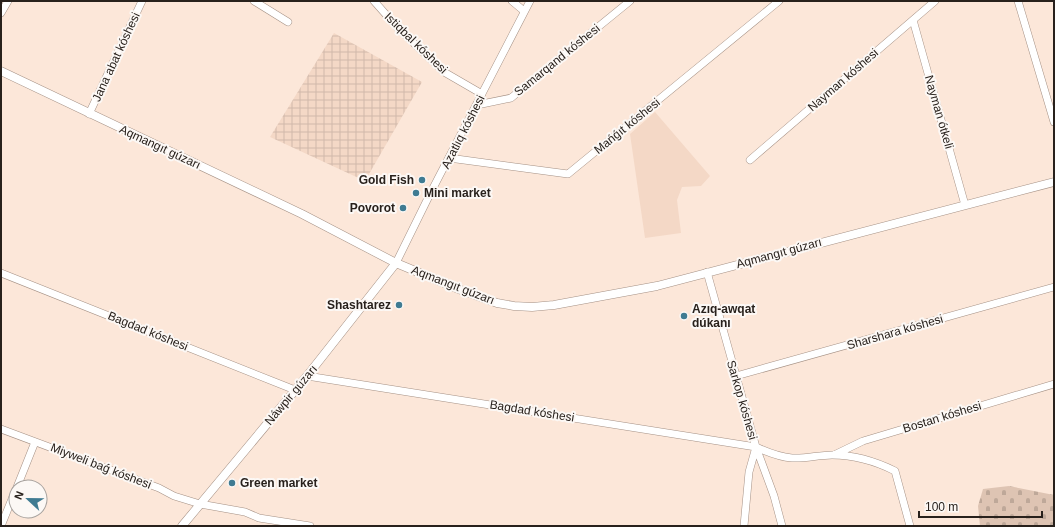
<svg xmlns="http://www.w3.org/2000/svg" width="1055" height="527" font-family="Arial,sans-serif">
<defs>
<pattern id="industrial-grid" width="8" height="8" patternUnits="userSpaceOnUse"><rect width="8" height="8" fill="#f4d8c6"/><path d="M0 4h8M4 0v8" fill="none" stroke="#d1b9aa"/></pattern>
<pattern id="cemetery-stones" width="16" height="16" patternUnits="userSpaceOnUse"><rect width="16" height="16" fill="#dec4b3"/><path d="M2 7V4a2 2 0 0 1 4 0v3zM10 15v-3a2 2 0 0 1 4 0v3z" fill="#bea899"/></pattern>
</defs>
<rect width="100%" height="100%" fill="#fce7d9"/>
<path fill="#f4d8c6" d="M655,112L710,176L701,186L682,187L677,200L681,233L645,238L630,134Z"/>
<path fill="url(#industrial-grid)" d="M334,33L422,82L365,181L270,137Z"/>
<path fill="url(#cemetery-stones)" d="M1009,486L1054,495V526H980L978,506L983,489Z"/>
<g fill="none" stroke-linecap="round" stroke-linejoin="round">
<defs>
<path id="minor" d="M254,1L288,22
M374,1L397,27L444,72L482,94
M512,1L524,11
M1018,1L1054,122
M1,13L8,1
M913,20L965,205
M477,105L511,98L630,1
M89,114L142,1
M449,158L568,174L779,1
M750,160L935,1
M396,263L431,192L530,1
M707,272L756,447L774,496L782,526
M1,273L295,390
M307,376L756,447C767,452 779,457 792,458C805,459 819,455 832,455C854,455 875,461 895,471L910,526
M736,376L1054,287
M1,429L159,488L174,496L200,504L245,512L259,518L310,526
M834,455L863,441L1054,384
M17,487L35,442
M1,526L16,489
M744,526L749,472L756,447"/>
<path id="tertiary" d="M1,71L302,214L396,263L461,290L497,303L514,306L532,307L554,305L657,286L1054,182
M182,526L307,376L396,263"/>
</defs>
<use href="#minor" stroke="#a59185" stroke-width="8"/>
<use href="#tertiary" stroke="#a59185" stroke-width="9"/>
<use href="#minor" stroke="#fff" stroke-width="7"/>
<use href="#tertiary" stroke="#fff" stroke-width="8"/>
</g>
<g fill="#3f7b92" stroke="#fcf8f5" stroke-width="1.5">
<circle cx="422" cy="180" r="4"/>
<circle cx="416" cy="193" r="4"/>
<circle cx="403" cy="208" r="4"/>
<circle cx="399" cy="305" r="4"/>
<circle cx="684" cy="316" r="4"/>
<circle cx="232" cy="483" r="4"/>
</g>
<g text-anchor="middle" dominant-baseline="central" stroke-width="4" stroke-linejoin="round" paint-order="stroke">
<g font-size="12" fill="#28211c" stroke="#fcf8f5">
<text transform="translate(416 43) rotate(44)">Istiqbal kóshesi</text>
<text transform="translate(116 57) rotate(-65)">Jana abat kóshesi</text>
<text transform="translate(557 60) rotate(-39)">Samarqand kóshesi</text>
<text transform="translate(843 80) rotate(-41)">Nayman kóshesi</text>
<text transform="translate(939 112) rotate(74)">Nayman ótkeli</text>
<text transform="translate(627 126) rotate(-39)">Mańǵıt kóshesi</text>
<text transform="translate(463 132) rotate(-63)">Azatlıq kóshesi</text>
<text transform="translate(160 147) rotate(25)">Aqmangıt gúzarı</text>
<text transform="translate(779 253) rotate(-15)">Aqmangıt gúzarı</text>
<text transform="translate(453 285) rotate(21)">Aqmangıt gúzarı</text>
<text transform="translate(148 331) rotate(22)">Bagdad kóshesi</text>
<text transform="translate(895 332) rotate(-16)">Sharshara kóshesi</text>
<text transform="translate(291 395) rotate(-50)">Náwpir gúzarı</text>
<text transform="translate(742 400) rotate(74)">Sarkop kóshesi</text>
<text transform="translate(532 411) rotate(9)">Bagdad kóshesi</text>
<text transform="translate(942 417) rotate(-17)">Bostan kóshesi</text>
<text transform="translate(101 466) rotate(21)">Miyweli baǵ kóshesi</text>
</g>
<g font-size="12" font-weight="bold" fill="#28211c" stroke="#fcf8f5" text-anchor="end">
<text x="414" y="180">Gold Fish</text>
<text x="424" y="193" text-anchor="start">Mini market</text>
<text x="395" y="208">Povorot</text>
<text x="391" y="305">Shashtarez</text>
<text x="692" y="309" text-anchor="start">Azıq-awqat<tspan x="692" dy="14">dúkanı</tspan></text>
<text x="240" y="483" text-anchor="start">Green market</text>
</g>
</g>
<rect width="1055" height="527" fill="none" stroke="#28211c" stroke-width="4"/>
<g transform="translate(28 499) rotate(292)"><circle r="19" fill="#fcf8f5" stroke="#a7a29e"/>
<path d="M0-3L7 15L0 10L-7 15Z" fill="#3f7b92"/>
<text y="-6" font-size="11" font-weight="bold" text-anchor="middle" fill="#28211c">N</text>
</g>
<path d="M919 511v6h123v-6" fill="none" stroke="#28211c" stroke-width="2"/>
<text x="925" y="511" font-size="12" fill="#28211c" stroke="#fcf8f5" stroke-width="3" paint-order="stroke">100 m</text>
</svg>
